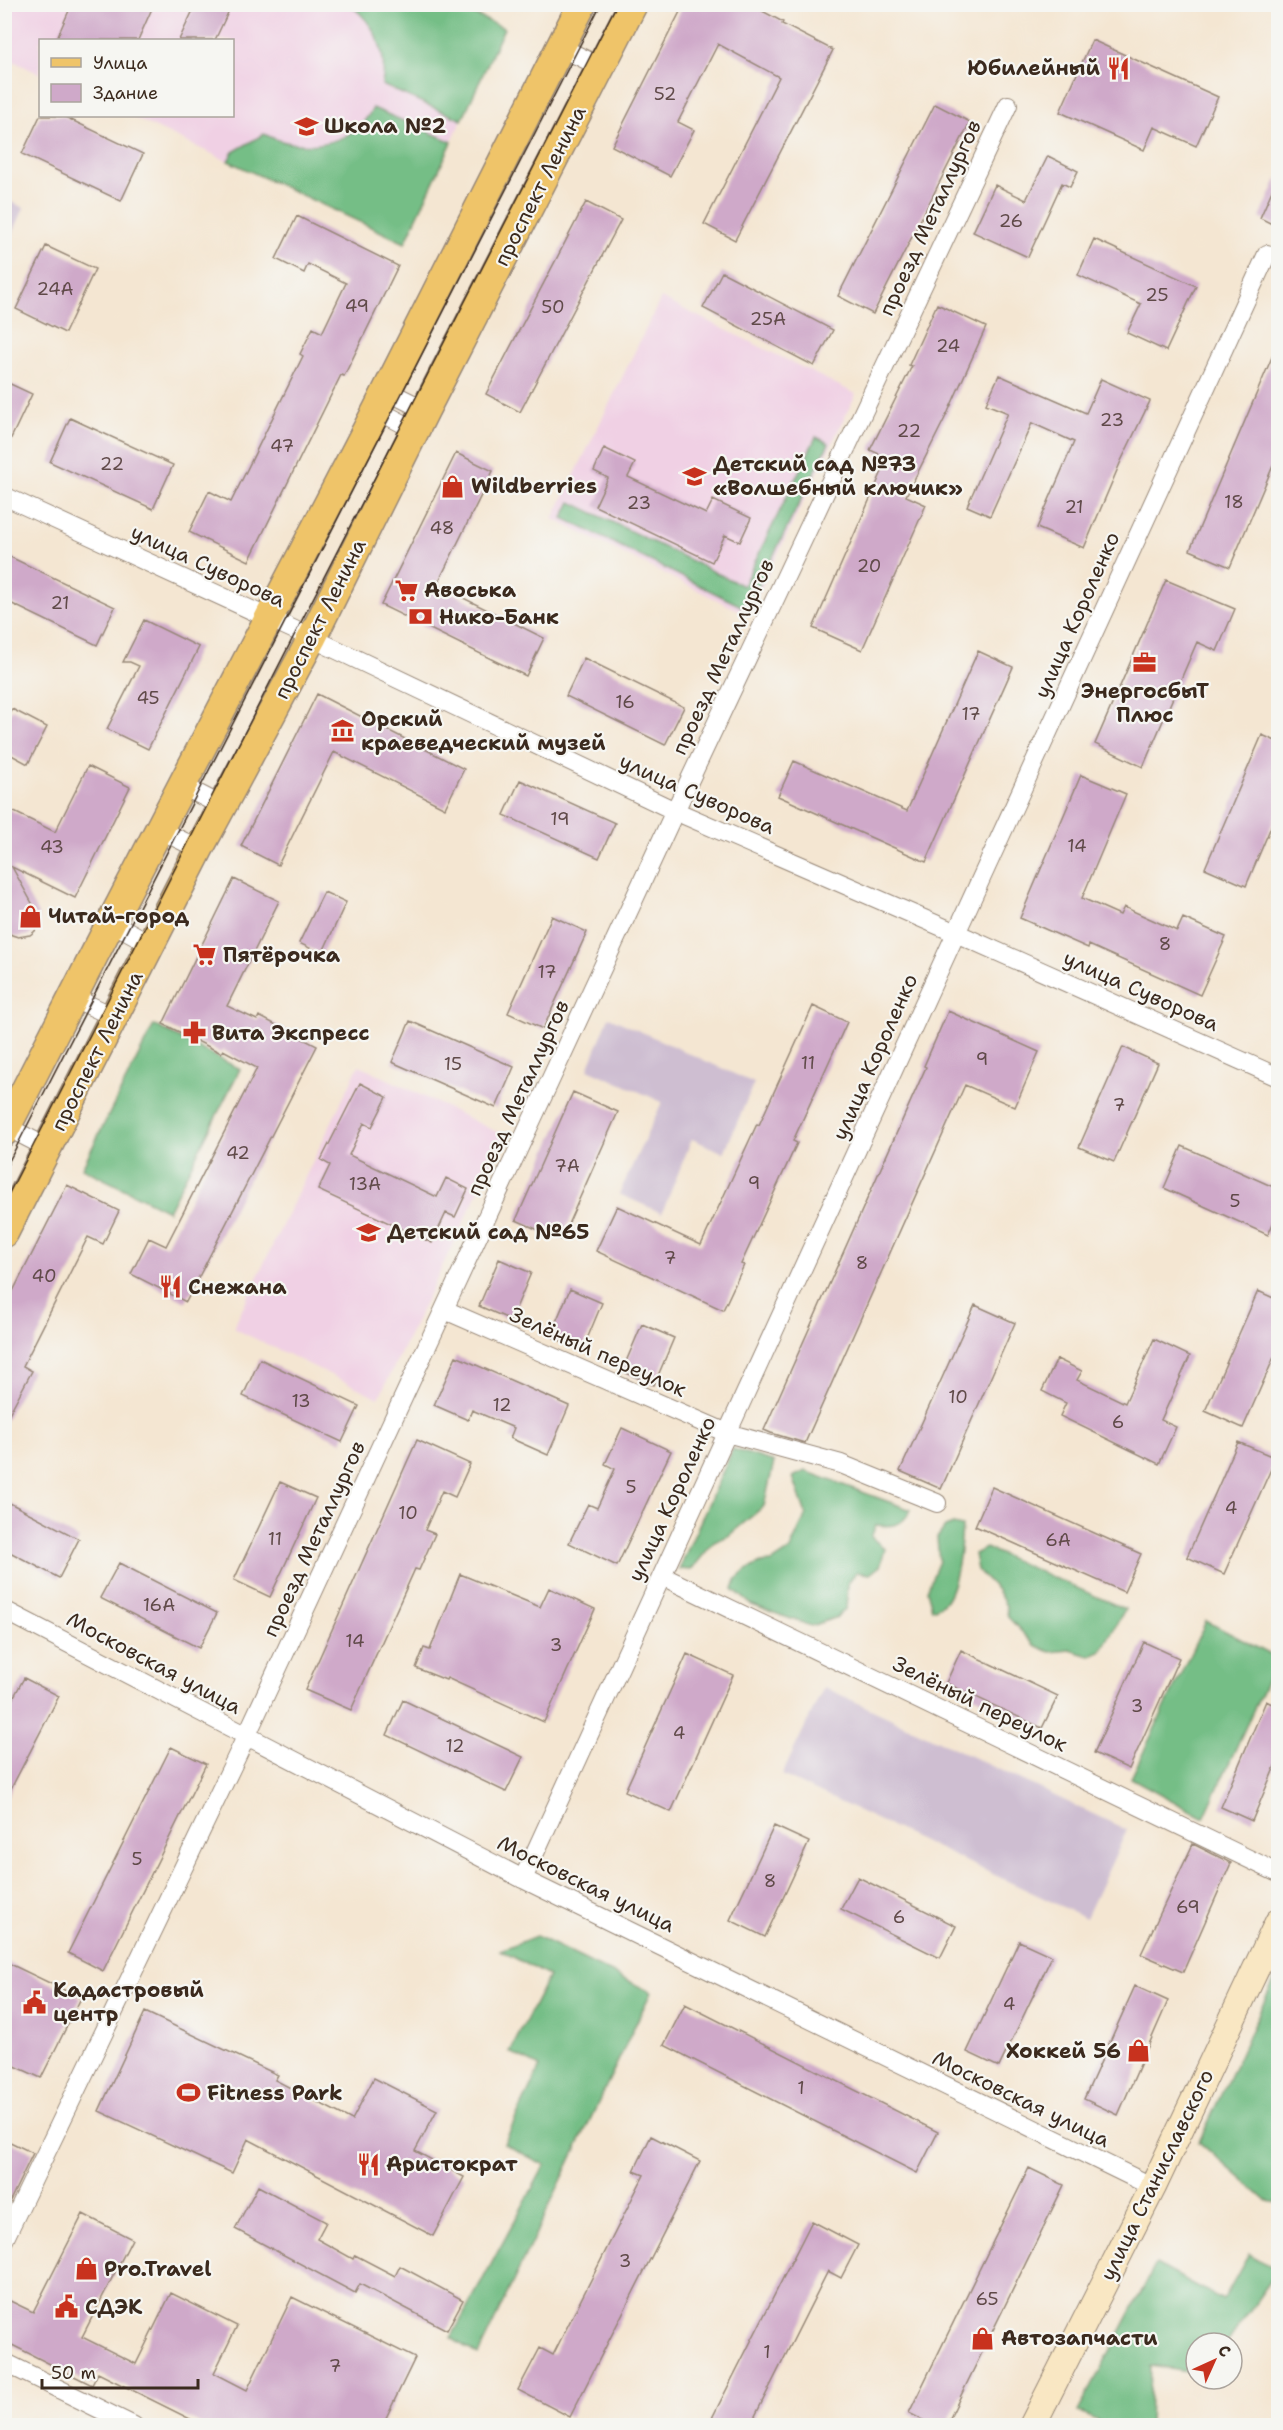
<svg xmlns="http://www.w3.org/2000/svg" width="1283" height="2430" font-family="'Shantell Sans',sans-serif">
<rect width="100%" height="100%" fill="#f6f6f2"/>
<filter id="ink" filterUnits="userSpaceOnUse"><feTurbulence type="fractalNoise" baseFrequency=".0167" numOctaves="2"/><feDisplacementMap in="SourceGraphic" scale="12" xChannelSelector="R" yChannelSelector="G"/><feConvolveMatrix kernelMatrix="1 2 1 2 8 2 1 2 1" color-interpolation-filters="sRGB"/></filter>
<filter id="wash" filterUnits="userSpaceOnUse"><feTurbulence type="fractalNoise" baseFrequency=".008" numOctaves="4" result="noise"/><feDisplacementMap in="SourceGraphic" scale="24" xChannelSelector="R" yChannelSelector="G"/><feGaussianBlur stdDeviation="1.35" result="paint"/><feColorMatrix in="noise" values="0 0 0 0 0 0 0 0 0 0 0 0 0 0 0 0 0 1.4 0 .05"/><feComposite in="paint" operator="in"/></filter>
<g filter="url(#wash)">
<rect width="100%" height="100%" fill="#f4e6d2"/>
<path fill="#f0d0e4" d="M453,4L504,28L405,243L130,116H232V40H40V74L5,57V5Z
M661,298L856,394L748,615L553,519Z
M359,1065L505,1136L379,1398L233,1328Z"/>
<path fill="#cebed1" d="M5,199L24,208L5,251Z
M609,1017L754,1083L724,1153L692,1139L662,1213L619,1194L662,1102L588,1069Z
M824,1687L1127,1830L1086,1918L782,1775Z"/>
<path fill="#74be86" stroke="#587452" stroke-width="1.5" d="M350,5H453L504,28L462,120L382,85C388,53 376,24 350,5Z
M373,108L452,142L405,243L228,161L233,152L264,134C300,153 352,148 373,108Z
M816,437L829,443L747,609L563,518L571,502L743,586Z
M154,1025L240,1069L168,1211L82,1168Z
M733,1449L774,1462L764,1506L728,1536L714,1542L691,1570L679,1569Z
M805,1471L911,1510C902,1526 893,1527 876,1525L871,1537L885,1549L880,1566L870,1574L856,1572L848,1583L846,1608L837,1617L811,1626L752,1605L733,1589L736,1580L746,1570L761,1563L772,1562L790,1550L806,1514L793,1477Z
M953,1524L962,1526C961,1544 957,1595 941,1605C938,1607 935,1607 932,1609L927,1590L939,1561L937,1538L945,1527Z
M986,1548L1125,1609L1101,1652L1090,1656L1070,1650L1050,1652L1034,1645L1008,1617L1006,1606L997,1590L977,1570L974,1554Z
M1206,1621L1277,1658L1204,1818L1131,1778Z
M536,1936L651,1992L478,2355L451,2338L545,2165L504,2144L540,2067L510,2052L549,1976L500,1950Z
M1278,1972V2203L1267,2201L1199,2142Z
M1249,2254L1278,2270L1227,2343H1196V2373L1151,2366L1149,2425H1107L1078,2412L1156,2264L1223,2300Z"/>
<g id="blocks">
<path fill="#cfa9c9" d="M72,4H154L138,40H56Z
M196,4H232L215,40H179Z
M684,4H749L783,22L782,24L833,50L735,240L704,224L779,77L718,44L678,122L694,130L670,176L612,146Z
M1092,40L1218,97L1196,146L1154,127L1144,150L1060,112Z
M935,104L970,122L873,314L838,296Z
M40,116H63L143,154L121,201L22,154Z
M1048,156L1078,171L1070,187L1062,183L1028,257L973,232L995,185L1026,200Z
M1278,177V227L1260,218Z
M586,202L621,220L520,412L486,394Z
M297,216L398,266L344,376L341,375L249,561L189,532L209,491L231,502L303,356L300,354L313,328L322,333L346,283L308,264L304,273L276,259Z
M1094,239L1196,286L1166,351L1127,333L1141,304L1078,275Z
M46,246L95,269L65,333L16,309Z
M722,272L833,330L814,366L703,308Z
M937,304L986,327L948,412L906,496L926,505L862,650L813,628L888,458L870,450L912,366L909,365Z
M1278,343V454L1230,567L1190,550Z
M999,375L1086,413L1101,379L1150,401L1121,461L1084,548L1037,528L1074,442L1032,423L990,516L967,506L1008,413L986,404Z
M4,381L32,394L4,453Z
M70,418L173,465L153,509L50,462Z
M604,448L635,463L628,477L706,514L713,500L751,518L740,542L725,535L712,562L595,506L608,478L594,471Z
M456,453L493,471L437,585L544,638L526,676L381,605Z
M4,554L115,607L97,645L4,600Z
M1166,580L1235,609L1217,651L1197,642L1143,767L1095,744Z
M144,620L199,647L148,749L107,729L139,666L130,662H123Z
M978,651L1013,667L926,862L778,796L794,761L907,811Z
M584,658L684,707L665,745L566,696Z
M317,694L464,769L445,808L334,752L278,865L241,846Z
M12,709L47,727L28,764L4,751V722Z
M1262,735L1278,742V810L1246,886L1205,868Z
M88,766L130,787L75,898L12,867L38,914L39,920L35,931L30,935L18,937L12,935L4,929V807L55,832Z
M1081,775L1126,794L1082,898L1120,915L1124,907L1177,931L1183,918L1226,937L1200,995L1089,945L1088,948L1020,918Z
M520,780L615,823L599,858L504,815Z
M234,879L279,901L227,1006L257,1020L259,1016L317,1046L186,1302L131,1274L149,1238L166,1246L257,1068L223,1050L221,1053L163,1024Z
M324,892L346,902L322,954L299,943Z
M552,916L587,932L543,1029L508,1013Z
M813,1006L847,1022L793,1141L797,1143L741,1264L744,1265L723,1310L596,1251L617,1206L701,1245L757,1124L759,1125Z
M948,1011L1039,1052L1015,1107L965,1085L805,1443L771,1433L764,1430L926,1067L924,1066Z
M410,1021L514,1067L496,1108L392,1062Z
M1123,1047L1158,1063L1114,1162L1079,1147Z
M360,1083L387,1097L372,1127L364,1123L349,1155L437,1197L446,1178L468,1189L455,1217L446,1213L432,1243L318,1190L330,1165L321,1160Z
M573,1092L618,1112L561,1240L516,1220Z
M1182,1146L1278,1189V1212L1268,1235L1164,1188Z
M67,1185L119,1211L103,1244L88,1237L23,1366L32,1371L4,1423V1309Z
M499,1259L531,1273L511,1320L479,1306Z
M570,1289L602,1303L582,1351L550,1336Z
M1258,1291L1278,1300V1348L1243,1428L1205,1411Z
M975,1305L1015,1323L941,1489L900,1471Z
M642,1324L674,1338L654,1385L622,1371Z
M1154,1339L1190,1356L1161,1420L1176,1427L1159,1464L1060,1416L1066,1403L1042,1391L1057,1359L1082,1371L1077,1380L1125,1403Z
M456,1356L569,1406L548,1455L510,1438L514,1428L472,1410L468,1420L434,1405Z
M260,1359L359,1406L342,1442L243,1396Z
M622,1428L671,1451L617,1566L569,1543L588,1504L597,1508L615,1469L605,1464Z
M417,1440L470,1464L455,1497L442,1491L425,1530L435,1534L419,1570L415,1569L351,1710L305,1690Z
M1238,1442L1276,1458L1224,1574L1187,1557Z
M280,1482L316,1498L270,1597L234,1580Z
M992,1487L1141,1554L1124,1592L975,1526Z
M4,1500L79,1539L59,1578L4,1549Z
M119,1563L217,1613L199,1648L100,1598Z
M460,1574L540,1607L549,1588L595,1609L544,1722L447,1678L446,1680L416,1668L424,1648L430,1650Z
M1144,1642L1179,1658L1129,1769L1094,1753Z
M961,1650L1058,1696L1042,1728L946,1683Z
M687,1654L733,1675L671,1812L625,1791Z
M24,1678L59,1696L4,1802V1715Z
M403,1700L523,1757L506,1792L387,1735Z
M1266,1701L1278,1707V1759L1252,1821L1221,1807Z
M171,1747L206,1764L103,1971L68,1953Z
M774,1826L809,1842L765,1937L730,1920Z
M1193,1844L1231,1863L1183,1972L1141,1954Z
M858,1877L956,1926L940,1958L841,1909Z
M1019,1941L1052,1956L999,2067L967,2052Z
M4,1961L81,1998L41,2078L4,2061Z
M1135,1986L1168,2001L1118,2115L1084,2099Z
M685,2004L938,2132L917,2173L664,2045Z
M145,2012L278,2075L275,2080L352,2120L374,2078L437,2110L415,2151L464,2177L433,2236L248,2139L232,2173L99,2111Z
M651,2136L700,2161L570,2417L518,2390L540,2348L553,2355L644,2175L634,2171Z
M4,2139L33,2153L4,2213Z
M1029,2168L1064,2185L946,2426H934L909,2413Z
M258,2186L326,2222L317,2239L353,2259L355,2255L395,2276L400,2266L463,2300L447,2330L360,2284L355,2293L235,2229Z
M83,2214L132,2239L82,2337L136,2364L171,2293L237,2326L214,2373L247,2390L292,2297L415,2358L382,2426H204L98,2373L92,2385L4,2341V2298L33,2312Z
M812,2221L858,2245L841,2278L828,2271L750,2426H708Z"/>
</g>
</g>
<g filter="url(#ink)">
<use href="#blocks" fill-opacity="0" stroke="#988878" stroke-width="1.5"/>
<g fill="none" stroke-linecap="round" stroke-linejoin="round">
<defs>
<path id="minor" d="M560,47L601,67
M387,391L425,410
M377,410L415,430
M4,496L312,638L675,811L956,933L1278,1077
M183,786L222,806
M160,830L199,849
M111,922L151,944
M74,998L114,1017
M7,1127L48,1148
M445,1310L727,1433L841,1464L937,1503
M662,1576L1278,1873
M4,1610L523,1879L1153,2187
M523,1879L1267,254
M4,2240L238,1754L675,811L1008,105
M4,2362L134,2426"/>
<path id="secondary" d="M1032,2426L1153,2187L1278,1922"/>
<path id="primary" d="M4,1132L111,922L377,410L582,4
M4,1233L199,849L312,638L425,410L633,4"/>
</defs>
<use href="#minor" stroke="#988878" stroke-width="20"/>
<use href="#secondary" stroke="#988878" stroke-width="28"/>
<use href="#primary" stroke="#988878" stroke-width="31"/>
<use href="#minor" stroke="#fff" stroke-width="18"/>
<use href="#secondary" stroke="#f9e7c3" stroke-width="26"/>
<use href="#primary" stroke="#efc469" stroke-width="28"/>
<path stroke="#3b2a1e" stroke-width="1.5" d="M4,1171L601,4
M4,1203L617,4"/>
</g>
</g>
<defs>
<symbol id="restaurant-bare" viewBox="-9 -9 18 18"><path d="M-5-6h1v4h1v-4h1v4h1v-4h1v5L-1.5 .5V6h-2V.5L-5-1ZM5-6V6H3V1.5H1.5Q1.5-4 5-6Z" fill="#c8321e" stroke="#f6f6f2" stroke-width="2.5" paint-order="stroke"/></symbol>
<symbol id="school-bare" viewBox="-9 -9 18 18"><path d="M0-5L7-2L0 1L-7-2ZM-4 1L0 2.5L4 1V4Q0 6-4 4Z" fill="#c8321e" stroke="#f6f6f2" stroke-width="2.5" paint-order="stroke"/></symbol>
<symbol id="shop-bare" viewBox="-9 -9 18 18"><path d="M-5-2.5h2.3a2.7 3.5 0 0 1 5.4 0H5L5.5 6h-11ZM-1.5-2.5h3a1.5 2.3 0 0 0-3 0Z" fill="#c8321e" stroke="#f6f6f2" stroke-width="2.5" paint-order="stroke"/></symbol>
<symbol id="supermarket-bare" viewBox="-9 -9 18 18"><path d="M-6-5.5h2.5l.6 2H6L4.5 2H-2.5L-4.4-4H-6ZM-1.5 3.2a1.3 1.3 0 1 0 .1 0ZM3 3.2a1.3 1.3 0 1 0 .1 0Z" fill="#c8321e" stroke="#f6f6f2" stroke-width="2.5" paint-order="stroke"/></symbol>
<symbol id="bank-bare" viewBox="-9 -9 18 18"><path d="M-6-4H6V4H-6ZM0-2.3a2.3 2.3 0 1 0 0 4.6a2.3 2.3 0 1 0 0-4.6Z" fill="#c8321e" stroke="#f6f6f2" stroke-width="2.5" paint-order="stroke"/></symbol>
<symbol id="office-bare" viewBox="-9 -9 18 18"><path d="M-6-3h4V-5.5h4V-3h4V5H-6ZM-1-4.5V-3h2v-1.5ZM-6 0V1H6V0Z" fill="#c8321e" stroke="#f6f6f2" stroke-width="2.5" paint-order="stroke"/></symbol>
<symbol id="museum-bare" viewBox="-9 -9 18 18"><path d="M0-6L6-3V-2H-6V-3ZM-5-1h2V3h-2ZM-1-1h2V3h-2ZM3-1h2V3H3ZM-6 4H6V6H-6Z" fill="#c8321e" stroke="#f6f6f2" stroke-width="2.5" paint-order="stroke"/></symbol>
<symbol id="pharmacy-bare" viewBox="-9 -9 18 18"><path d="M-2-6h4v4h4v4h-4v4h-4v-4h-4v-4h4Z" fill="#c8321e" stroke="#f6f6f2" stroke-width="2.5" paint-order="stroke"/></symbol>
<symbol id="civic-bare" viewBox="-9 -9 18 18"><path d="M-.6-6.5H3V-4.5H.6V-3L4-1V1h2V6H-6V1h2V-1L-.6-3ZM-1.2 2.5V6h2.4V2.5Z" fill="#c8321e" stroke="#f6f6f2" stroke-width="2.5" paint-order="stroke"/></symbol>
<symbol id="stadium-bare" viewBox="-9 -9 18 18"><path d="M0-5a6.5 5 0 1 0 0 10a6.5 5 0 1 0 0-10ZM-3.5-1.8h7v3.6h-7Z" fill="#c8321e" stroke="#f6f6f2" stroke-width="2.5" paint-order="stroke"/></symbol>
</defs>
<g fill-rule="evenodd">
<use href="#restaurant-bare" x="1102" y="52" width="33" height="33"/>
<use href="#school-bare" x="290" y="110" width="33" height="33"/>
<use href="#school-bare" x="678" y="460" width="33" height="33"/>
<use href="#shop-bare" x="436" y="470" width="33" height="33"/>
<use href="#supermarket-bare" x="390" y="574" width="33" height="33"/>
<use href="#bank-bare" x="404" y="600" width="33" height="33"/>
<use href="#office-bare" x="1128" y="646" width="33" height="33"/>
<use href="#museum-bare" x="326" y="714" width="33" height="33"/>
<use href="#shop-bare" x="14" y="900" width="33" height="33"/>
<use href="#supermarket-bare" x="188" y="938" width="33" height="33"/>
<use href="#pharmacy-bare" x="178" y="1016" width="33" height="33"/>
<use href="#school-bare" x="352" y="1216" width="33" height="33"/>
<use href="#restaurant-bare" x="154" y="1270" width="33" height="33"/>
<use href="#civic-bare" x="18" y="1986" width="33" height="33"/>
<use href="#shop-bare" x="1122" y="2034" width="33" height="33"/>
<use href="#stadium-bare" x="172" y="2076" width="33" height="33"/>
<use href="#restaurant-bare" x="352" y="2148" width="33" height="33"/>
<use href="#shop-bare" x="70" y="2252" width="33" height="33"/>
<use href="#civic-bare" x="50" y="2290" width="33" height="33"/>
<use href="#shop-bare" x="966" y="2322" width="33" height="33"/>
</g>
<g text-anchor="middle" dominant-baseline="central" stroke-width="4.5" stroke-linejoin="round" paint-order="stroke">
<g font-size="18" fill="#604a49">
<text x="665" y="94">52</text>
<text x="1011" y="221">26</text>
<text x="55" y="289">24А</text>
<text x="1157" y="295">25</text>
<text x="357" y="306">49</text>
<text x="553" y="307">50</text>
<text x="768" y="319">25А</text>
<text x="948" y="346">24</text>
<text x="1112" y="420">23</text>
<text x="909" y="431">22</text>
<text x="282" y="446">47</text>
<text x="112" y="464">22</text>
<text x="1234" y="502">18</text>
<text x="639" y="503">23</text>
<text x="1074" y="507">21</text>
<text x="442" y="528">48</text>
<text x="869" y="566">20</text>
<text x="60" y="603">21</text>
<text x="148" y="698">45</text>
<text x="625" y="702">16</text>
<text x="971" y="714">17</text>
<text x="560" y="819">19</text>
<text x="1077" y="846">14</text>
<text x="52" y="847">43</text>
<text x="1165" y="944">8</text>
<text x="547" y="972">17</text>
<text x="982" y="1059">9</text>
<text x="808" y="1063">11</text>
<text x="453" y="1064">15</text>
<text x="1119" y="1105">7</text>
<text x="238" y="1153">42</text>
<text x="567" y="1166">7А</text>
<text x="754" y="1183">9</text>
<text x="365" y="1184">13А</text>
<text x="1235" y="1201">5</text>
<text x="670" y="1258">7</text>
<text x="862" y="1263">8</text>
<text x="44" y="1276">40</text>
<text x="958" y="1397">10</text>
<text x="301" y="1401">13</text>
<text x="502" y="1405">12</text>
<text x="1118" y="1422">6</text>
<text x="631" y="1487">5</text>
<text x="1231" y="1508">4</text>
<text x="408" y="1513">10</text>
<text x="275" y="1539">11</text>
<text x="1058" y="1540">6А</text>
<text x="159" y="1605">16А</text>
<text x="355" y="1641">14</text>
<text x="556" y="1645">3</text>
<text x="1137" y="1706">3</text>
<text x="679" y="1733">4</text>
<text x="455" y="1746">12</text>
<text x="137" y="1859">5</text>
<text x="770" y="1881">8</text>
<text x="1188" y="1907">69</text>
<text x="899" y="1917">6</text>
<text x="1009" y="2004">4</text>
<text x="801" y="2088">1</text>
<text x="625" y="2261">3</text>
<text x="987" y="2299">65</text>
<text x="767" y="2352">1</text>
<text x="335" y="2366">7</text>
</g>
<g font-size="21" font-weight="bold" fill="#3b2a1e" stroke="#f6f6f2" text-anchor="start">
<text x="1100" y="68" text-anchor="end">Юбилейный</text>
<text x="324" y="126">Школа №2</text>
<text x="713" y="464">Детский сад №73<tspan x="713" dy="24">«Волшебный ключик»</tspan></text>
<text x="471" y="486">Wildberries</text>
<text x="424" y="590">Авоська</text>
<text x="439" y="617">Нико-Банк</text>
<text x="1145" y="691" text-anchor="middle">ЭнергосбыТ<tspan x="1145" dy="24">Плюс</tspan></text>
<text x="361" y="719">Орский<tspan x="361" dy="24">краеведческий музей</tspan></text>
<text x="48" y="916">Читай-город</text>
<text x="223" y="955">Пятёрочка</text>
<text x="212" y="1033">Вита Экспресс</text>
<text x="387" y="1232">Детский сад №65</text>
<text x="188" y="1287">Снежана</text>
<text x="53" y="1990">Кадастровый<tspan x="53" dy="24">центр</tspan></text>
<text x="1121" y="2051" text-anchor="end">Хоккей 56</text>
<text x="207" y="2093">Fitness Park</text>
<text x="386" y="2164">Аристократ</text>
<text x="104" y="2269">Pro.Travel</text>
<text x="85" y="2307">СДЭК</text>
<text x="1001" y="2338">Автозапчасти</text>
</g>
<g font-size="21" fill="#3b2a1e" stroke="#f6f6f2">
<text transform="translate(540 186) rotate(-63)">проспект Ленина</text>
<text transform="translate(930 218) rotate(-65)">проезд Металлургов</text>
<text transform="translate(208 566) rotate(25)">улица Суворова</text>
<text transform="translate(1077 615) rotate(-66)">улица Короленко</text>
<text transform="translate(320 619) rotate(-63)">проспект Ленина</text>
<text transform="translate(723 657) rotate(-65)">проезд Металлургов</text>
<text transform="translate(697 794) rotate(24)">улица Суворова</text>
<text transform="translate(1141 991) rotate(24)">улица Суворова</text>
<text transform="translate(97 1051) rotate(-63)">проспект Ленина</text>
<text transform="translate(875 1057) rotate(-66)">улица Короленко</text>
<text transform="translate(518 1098) rotate(-65)">проезд Металлургов</text>
<text transform="translate(598 1352) rotate(24)">Зелёный переулок</text>
<text transform="translate(672 1499) rotate(-65)">улица Короленко</text>
<text transform="translate(314 1539) rotate(-65)">проезд Металлургов</text>
<text transform="translate(154 1663) rotate(28)">Московская улица</text>
<text transform="translate(980 1704) rotate(26)">Зелёный переулок</text>
<text transform="translate(586 1884) rotate(26)">Московская улица</text>
<text transform="translate(1021 2099) rotate(26)">Московская улица</text>
<text transform="translate(1157 2175) rotate(-64)">улица Станиславского</text>
</g>
</g>
<rect width="1283" height="2430" fill="none" stroke="#f6f6f2" stroke-width="24"/>
<rect x="39" y="39" width="195" height="78" fill="#f6f6f2" stroke="#aba49d" stroke-width="1.5"/>
<rect x="51" y="58" width="30" height="9" fill="#efc469" stroke="#aba49d" stroke-width="1.5"/>
<text x="93" y="69" font-size="18" fill="#3b2a1e">Улица</text>
<rect x="51" y="84" width="30" height="18" fill="#cfa9c9" stroke="#aba49d" stroke-width="1.5"/>
<text x="93" y="99" font-size="18" fill="#3b2a1e">Здание</text>
<g transform="translate(1214 2361) rotate(45)"><circle r="28" fill="#f6f6f2" stroke="#aba49d" stroke-width="1.5"/>
<path d="M0-4.5L10 22L0 15L-10 22Z" fill="#c8321e"/>
<text y="-9" font-size="16" font-weight="bold" text-anchor="middle" fill="#3b2a1e">С</text>
</g>
<path d="M42 2379v9h156v-9" fill="none" stroke="#3b2a1e" stroke-width="3"/>
<text x="51" y="2379" font-size="18" fill="#3b2a1e" stroke="#f6f6f2" stroke-width="4.5" paint-order="stroke">50 m</text>
</svg>
